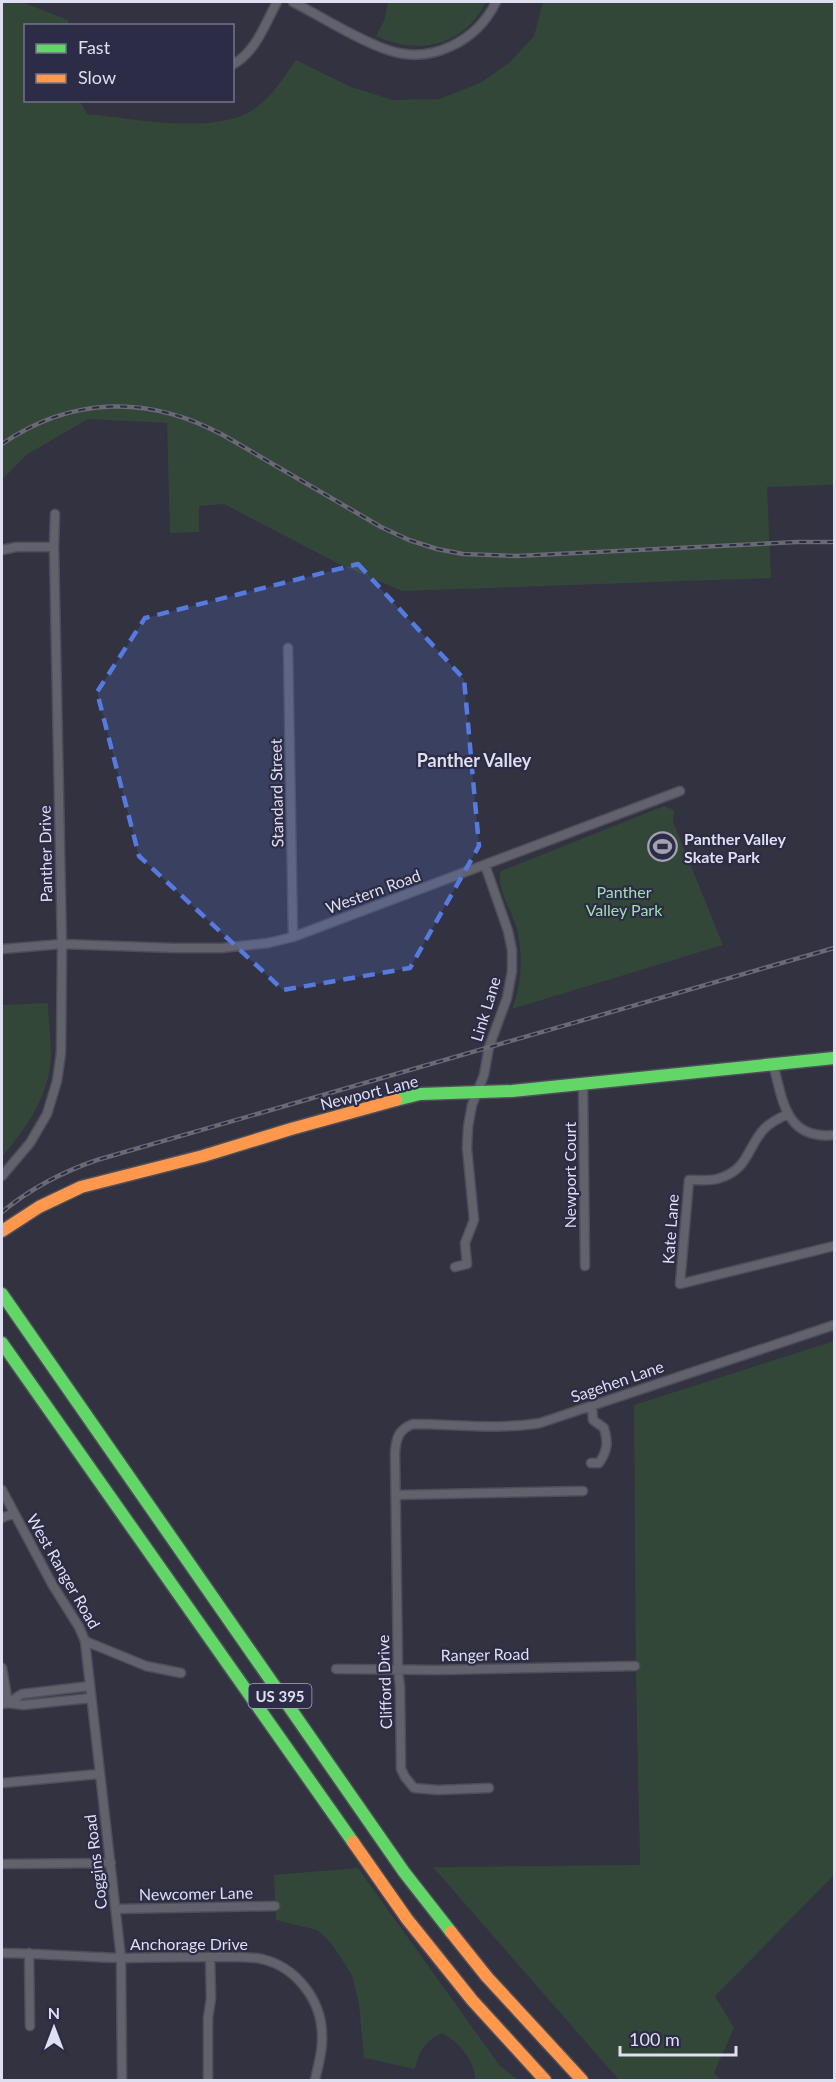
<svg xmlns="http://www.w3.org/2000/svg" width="836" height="2082" font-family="Lato,sans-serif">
<rect width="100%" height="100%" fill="#323240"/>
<path fill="#324738" d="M2,2H22L68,20V25L26,26V100L80,101L87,114C131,118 211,135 251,111C271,99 283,78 296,60L351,87L393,100L440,99L482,82L510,62L534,36L543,2H834V485L767,487L771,578L402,591L339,564L224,504L199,506V532L170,533L167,423L88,419L26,455L2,480Z
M388,2H486C464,46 419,56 376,36L384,21Z
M664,806L674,810L673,822L723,945L512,1009C522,984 523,956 517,929C513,913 495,886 501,871Z
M48,1003C48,1022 53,1049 50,1068C44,1104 24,1130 2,1157V1005Z
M834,1341V1875L715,1996L734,2028L714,2073L721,2080H619L433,1867L640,1865L636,1676L634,1405Z
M358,1868L500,2066L518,2080H475C475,2060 459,2042 442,2033C424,2042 420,2050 415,2069L364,2058L359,2004L352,1975L331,1943L317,1930L276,1920L274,1875Z"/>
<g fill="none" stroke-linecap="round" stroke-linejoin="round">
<defs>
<path id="street" d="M293,2C322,17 358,40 388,50C431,65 477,41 496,2
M232,65C256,52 265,24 277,2
M2,550L16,547H54
M288,648L293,937
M2,949L62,944L174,948H222L268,943L293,937L680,791
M773,1064C783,1100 785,1140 834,1135
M583,1084L585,1266
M788,1114C779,1118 771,1122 764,1129C746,1149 749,1170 717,1179C708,1181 698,1180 689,1180L680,1284L834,1246
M2,1176L30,1143L47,1114L57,1081L61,1053L62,949L54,547L55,514
M455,1267L467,1264L465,1243L474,1220L467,1148L468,1127L472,1105L484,1075L489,1047L507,998L512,971V950L508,931L485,865
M591,1463H599C608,1450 608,1442 604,1428L593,1420L592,1406
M2,1490L52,1584L79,1627L85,1641L121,1958L122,2080
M396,1495L583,1491
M2,1518L14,1513
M85,1641L146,1666L181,1673
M2,1668L8,1703
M336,1669L437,1670L635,1666
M8,1703L22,1694L90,1686
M2,1704L8,1703L23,1705L91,1698
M2,1783L99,1774
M489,1788L438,1790L414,1788L405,1777L401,1769L400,1687L398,1669L395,1453C396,1438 399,1429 413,1424C455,1424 498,1430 540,1423L834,1325
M2,1864L111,1863
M116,1909L275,1906
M2,1953C44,1953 87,1958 129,1958C158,1957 187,1957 216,1957C231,1957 247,1956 262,1959C296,1967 322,2000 322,2036C323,2051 318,2066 315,2080
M29,1953L30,2026
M208,2080V2018L211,1998L210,1957"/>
<path id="fast" d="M396,1100L420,1094L512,1091L834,1058
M2,1294L404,1872L451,1932
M2,1343L353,1842"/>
<path id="slow" d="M2,1231L39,1207L81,1187L203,1156L291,1129L396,1100
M353,1842L407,1919L472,2000L545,2080
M451,1932L487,1977L582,2080"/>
</defs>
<use href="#street" stroke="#4e4e5b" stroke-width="11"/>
<use href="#fast" stroke="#4e4e5b" stroke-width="15"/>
<use href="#slow" stroke="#4e4e5b" stroke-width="15"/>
<use href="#street" stroke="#62626d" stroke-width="8"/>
<use href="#fast" stroke="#63d668" stroke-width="12"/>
<use href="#slow" stroke="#ff974d" stroke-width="12"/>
<defs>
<path id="rail" d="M2,444C72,396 149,395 223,435L381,527L409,540L437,549L463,554L516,556L797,542H834
M2,1212C30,1189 62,1172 97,1160L834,948"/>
</defs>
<use href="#rail" stroke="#6a6a75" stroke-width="4.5"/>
<use href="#rail" stroke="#2c2c46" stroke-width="2" stroke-dasharray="7" stroke-linecap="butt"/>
</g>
<path fill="#577adf" fill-opacity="0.2" stroke="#577adf" stroke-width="4.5" stroke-dasharray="12 8" stroke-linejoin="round" d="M358,564L464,679L479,846L410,968L283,990L139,856L97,692L145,618Z"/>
<defs>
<symbol id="stadium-ring" viewBox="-11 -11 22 22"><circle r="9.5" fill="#2c2c46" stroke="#a2a2b2" stroke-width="1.5"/><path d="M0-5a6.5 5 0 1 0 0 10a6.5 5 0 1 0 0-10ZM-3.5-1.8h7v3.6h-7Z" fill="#a2a2b2"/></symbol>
</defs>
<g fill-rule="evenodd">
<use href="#stadium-ring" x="646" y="830" width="33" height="33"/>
</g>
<g text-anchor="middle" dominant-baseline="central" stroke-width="4.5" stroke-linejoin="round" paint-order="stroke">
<rect fill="#2c2c46" stroke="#a9a9bd" stroke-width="1.5" x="248.5" y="1684" width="63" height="24" rx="4.5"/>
<g font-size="15" font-weight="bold" fill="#dedff0">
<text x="280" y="1696">US 395</text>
</g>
<g font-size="16" fill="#dedff0" stroke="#2c2c46">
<text transform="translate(276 793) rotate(-91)">Standard Street</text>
<text transform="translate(45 854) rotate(-91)">Panther Drive</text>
<text transform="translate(373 891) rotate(-20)">Western Road</text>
<text transform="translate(485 1009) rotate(-73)">Link Lane</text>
<text transform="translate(369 1092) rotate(-14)">Newport Lane</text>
<text transform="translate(569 1175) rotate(-90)">Newport Court</text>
<text transform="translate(670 1229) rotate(-86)">Kate Lane</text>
<text transform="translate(617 1381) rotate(-19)">Sagehen Lane</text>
<text transform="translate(64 1571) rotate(60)">West Ranger Road</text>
<text transform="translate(485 1654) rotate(-1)">Ranger Road</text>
<text transform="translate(384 1682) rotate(-92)">Clifford Drive</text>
<text transform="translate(95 1862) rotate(-97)">Coggins Road</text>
<text transform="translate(196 1893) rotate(-1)">Newcomer Lane</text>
<text x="189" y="1943">Anchorage Drive</text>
</g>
<g font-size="16" font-weight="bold" fill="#dedff0" stroke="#2c2c46" text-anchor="start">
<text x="684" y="838">Panther Valley<tspan x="684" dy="18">Skate Park</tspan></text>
</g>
<g font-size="16" fill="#a2dfb0" stroke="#2c2c46">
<text x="624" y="891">Panther<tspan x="624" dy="18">Valley Park</tspan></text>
</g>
<g font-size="18" font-weight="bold" fill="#dedff0" stroke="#2c2c46">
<text x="474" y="760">Panther Valley</text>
</g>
</g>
<rect width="836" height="2082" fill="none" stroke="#dedff0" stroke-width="6"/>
<rect x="24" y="24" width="210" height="78" fill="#2c2c46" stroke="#73748a" stroke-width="1.5"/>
<rect x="36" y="44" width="30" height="9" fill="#63d668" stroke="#73748a" stroke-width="1.5"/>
<text x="78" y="54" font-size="18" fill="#dedff0">Fast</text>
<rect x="36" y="74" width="30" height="9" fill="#ff974d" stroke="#73748a" stroke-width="1.5"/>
<text x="78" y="84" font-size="18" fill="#dedff0">Slow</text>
<g transform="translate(54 2028)" stroke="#2c2c46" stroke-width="4.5" paint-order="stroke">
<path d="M0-4.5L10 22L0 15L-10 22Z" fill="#dedff0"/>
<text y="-9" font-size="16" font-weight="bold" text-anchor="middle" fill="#dedff0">N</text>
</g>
<path d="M620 2046v9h116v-9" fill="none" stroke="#dedff0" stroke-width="3"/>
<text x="629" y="2046" font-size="18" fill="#dedff0" stroke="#2c2c46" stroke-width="4.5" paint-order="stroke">100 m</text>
</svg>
